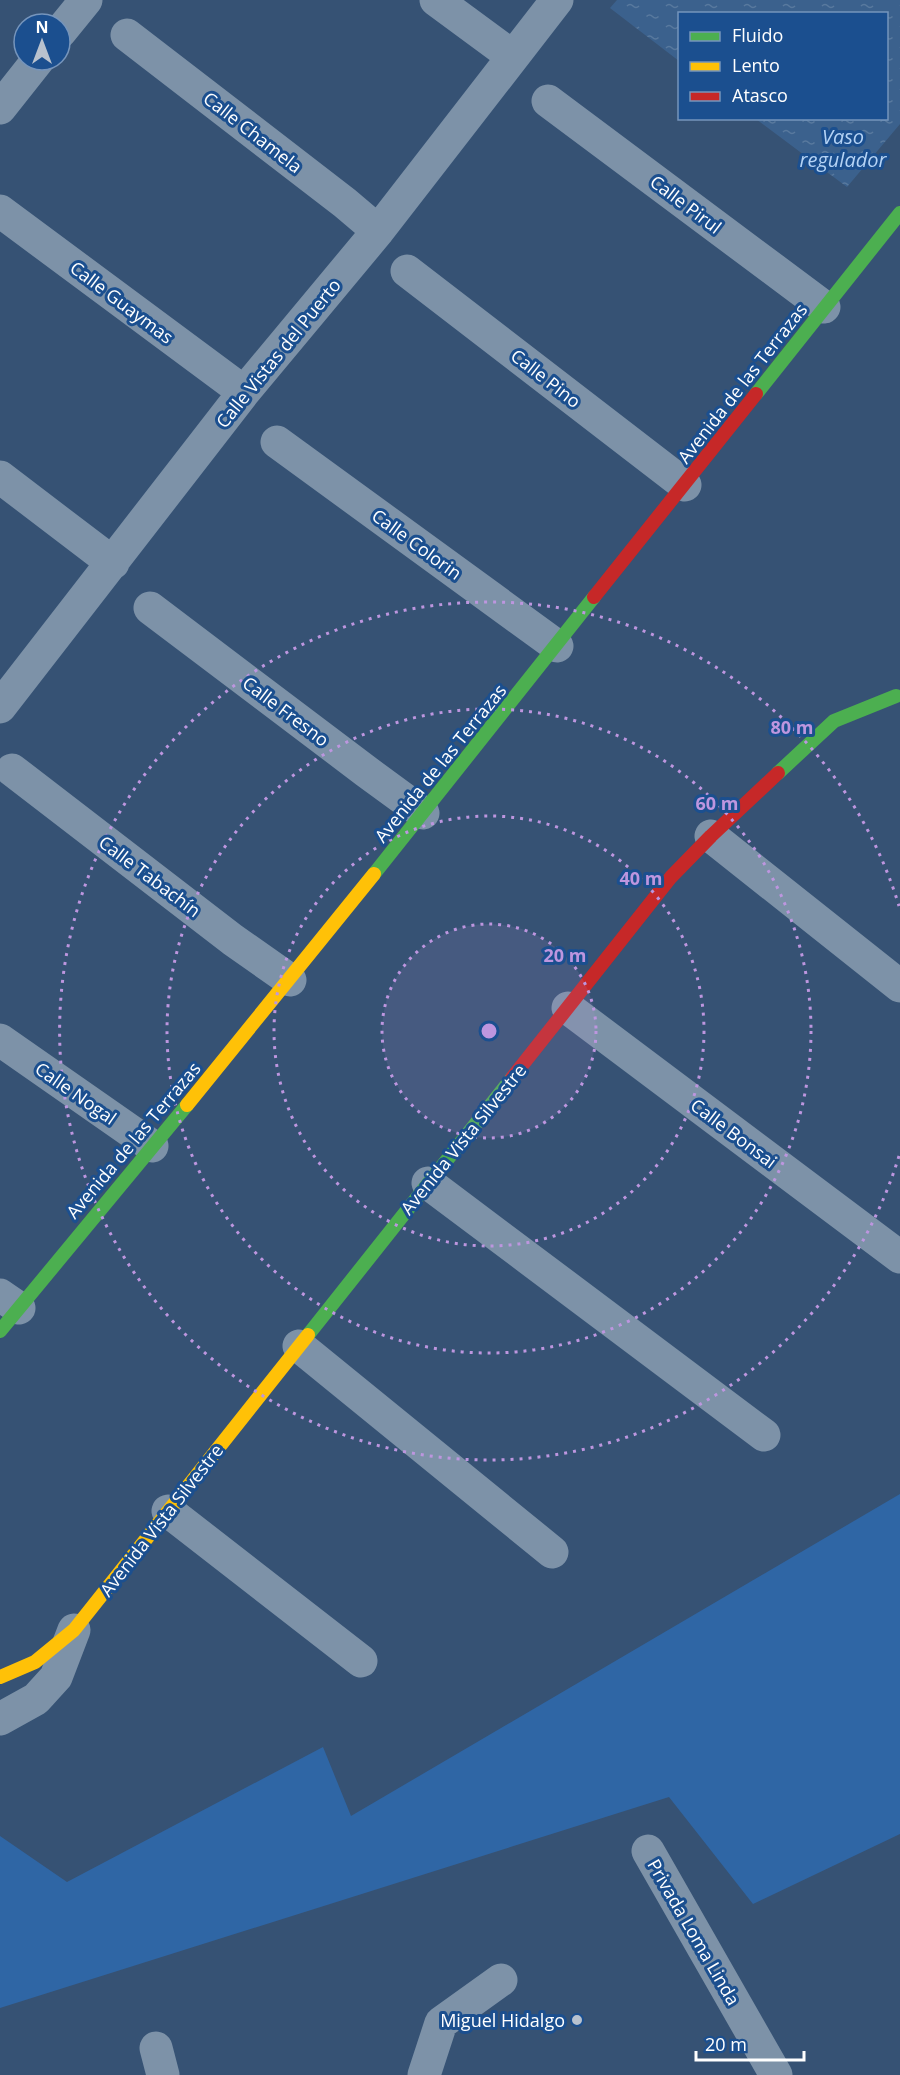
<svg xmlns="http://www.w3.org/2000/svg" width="900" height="2075" font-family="'Open Sans',sans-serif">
<defs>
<pattern id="water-ripples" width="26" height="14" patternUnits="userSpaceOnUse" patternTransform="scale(1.5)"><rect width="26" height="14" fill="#3b618d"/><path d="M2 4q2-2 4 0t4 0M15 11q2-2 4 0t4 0" fill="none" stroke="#58799e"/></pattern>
</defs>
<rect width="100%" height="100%" fill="#365274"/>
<path fill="#2f66a5" d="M900,1494V1834L753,1904L669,1797L0,2008V1836L67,1882L323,1747L351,1816Z"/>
<path fill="url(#water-ripples)" d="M617,0H900V124L847,187L756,119L886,118V14H680L679,61L610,8Z"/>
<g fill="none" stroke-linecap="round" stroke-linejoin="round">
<path stroke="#7d92a8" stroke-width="33" d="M436,0L512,56
M60,32L86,0
M127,35L345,203L378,231
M548,101L824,307
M0,108L38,60
M0,211L244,392
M407,271L685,485
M277,442L557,646
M0,477L113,563
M150,608L367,772L423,813
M0,707L244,392L378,231L557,0
M12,770L233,940L290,980
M711,836L900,986
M568,1008L900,1257
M0,1040L152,1146
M428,1183L764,1435
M0,1295L19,1308
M299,1346L552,1552
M168,1511L361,1661
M0,1719L36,1699L56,1677L74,1630
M648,1851L776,2075
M156,2048L163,2075
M424,2075L441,2023L501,1980"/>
<path stroke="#4caf50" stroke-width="14" d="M756,394L900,213
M778,773L834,721L896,696
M374,874L594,597
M0,1331L187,1105
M308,1335L512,1078"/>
<path stroke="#ffc107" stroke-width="14" d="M187,1105L374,874
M0,1677L35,1662L74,1630L308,1335"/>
<path stroke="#c62828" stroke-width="14" d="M594,597L756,394
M512,1078L671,877L711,836L778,773"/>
</g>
<circle cx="489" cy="1031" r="107" fill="#bd96df" fill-opacity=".12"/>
<g fill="none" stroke="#bd96df" stroke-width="3" stroke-dasharray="3 6">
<circle cx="489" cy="1031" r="107"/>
<circle cx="489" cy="1031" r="215"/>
<circle cx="489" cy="1031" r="322"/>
<path d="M899 1156A429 429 0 1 1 899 906"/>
</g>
<circle fill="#b9c2ce" stroke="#1b4f8f" stroke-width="2" cx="577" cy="2020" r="6"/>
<g text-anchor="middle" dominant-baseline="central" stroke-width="6" stroke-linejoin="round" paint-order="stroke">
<g font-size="18" fill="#fff" stroke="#1b4f8f">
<text transform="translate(253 132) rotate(38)">Calle Chamela</text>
<text transform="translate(686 204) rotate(37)">Calle Pirul</text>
<text transform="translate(122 302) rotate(37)">Calle Guaymas</text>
<text transform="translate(278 353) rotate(-51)">Calle Vistas del Puerto</text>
<text transform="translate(546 378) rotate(38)">Calle Pino</text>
<text transform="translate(742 383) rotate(-52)">Avenida de las Terrazas</text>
<text transform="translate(417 544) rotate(36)">Calle Colorin</text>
<text transform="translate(286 711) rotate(37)">Calle Fresno</text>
<text transform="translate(440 763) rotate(-51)">Avenida de las Terrazas</text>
<text transform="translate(150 876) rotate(37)">Calle Tabachín</text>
<text transform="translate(76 1093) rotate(35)">Calle Nogal</text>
<text transform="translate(734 1133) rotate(37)">Calle Bonsai</text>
<text transform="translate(463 1139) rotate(-51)">Avenida Vista Silvestre</text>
<text transform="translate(133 1140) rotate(-50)">Avenida de las Terrazas</text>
<text transform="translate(161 1520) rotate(-52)">Avenida Vista Silvestre</text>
<text transform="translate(694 1932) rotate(60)">Privada Loma Linda</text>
</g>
<g font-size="18" fill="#fff" stroke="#1b4f8f" text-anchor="end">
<text x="565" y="2020">Miguel Hidalgo</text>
</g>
<g font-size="20" font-style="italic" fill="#b5d3f5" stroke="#1b4f8f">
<text x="843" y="136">Vaso<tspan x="843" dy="23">regulador</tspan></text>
</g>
</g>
<circle cx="489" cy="1031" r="9" fill="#bd96df" stroke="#1b4f8f" stroke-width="3"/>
<g font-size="18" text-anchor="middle" font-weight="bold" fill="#bd96df" stroke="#1b4f8f" stroke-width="6" stroke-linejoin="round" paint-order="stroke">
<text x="792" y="734">80 m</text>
<text x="717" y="810">60 m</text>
<text x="641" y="885">40 m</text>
<text x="565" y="962">20 m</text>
</g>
<rect x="678" y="12" width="210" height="108" fill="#1b4f8f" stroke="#7695bc" stroke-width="1.5"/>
<rect x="690" y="32" width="30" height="9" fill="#4caf50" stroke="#7695bc" stroke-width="1.5"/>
<text x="732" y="42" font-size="18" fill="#ffffff">Fluido</text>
<rect x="690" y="62" width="30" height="9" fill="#ffc107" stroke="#7695bc" stroke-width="1.5"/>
<text x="732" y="72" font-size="18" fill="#ffffff">Lento</text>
<rect x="690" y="92" width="30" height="9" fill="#c62828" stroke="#7695bc" stroke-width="1.5"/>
<text x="732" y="102" font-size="18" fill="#ffffff">Atasco</text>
<g transform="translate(42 42)"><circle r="28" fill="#1b4f8f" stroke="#7695bc" stroke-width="1.5"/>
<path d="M0-4.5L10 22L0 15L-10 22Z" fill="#b9c2ce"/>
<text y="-9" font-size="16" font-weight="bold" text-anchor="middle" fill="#ffffff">N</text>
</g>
<path d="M696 2051v9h108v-9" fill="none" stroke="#ffffff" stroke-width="3"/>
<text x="705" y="2051" font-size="18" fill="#ffffff" stroke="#1b4f8f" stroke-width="4.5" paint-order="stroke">20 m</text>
</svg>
